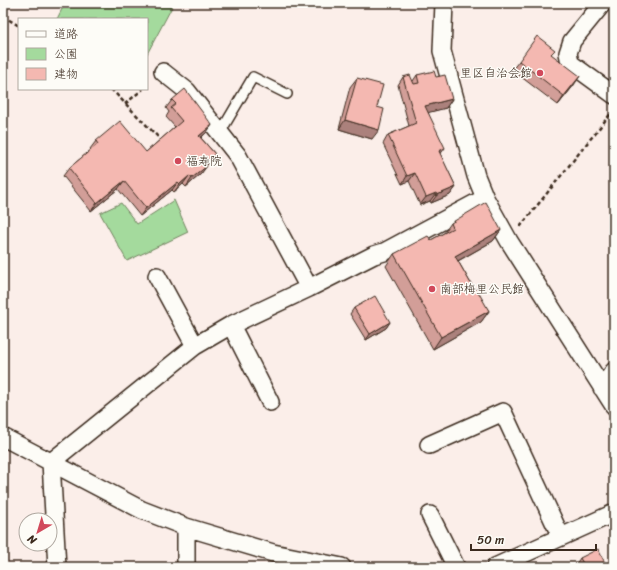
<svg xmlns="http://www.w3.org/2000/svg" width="617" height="570" font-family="Sriracha,'Klee One',sans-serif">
<rect width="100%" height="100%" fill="#fbeee9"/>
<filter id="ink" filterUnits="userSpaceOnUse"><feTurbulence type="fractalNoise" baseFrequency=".025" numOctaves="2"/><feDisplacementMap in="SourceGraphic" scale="8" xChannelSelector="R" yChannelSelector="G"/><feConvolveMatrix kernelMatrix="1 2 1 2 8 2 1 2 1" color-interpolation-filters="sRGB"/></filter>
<g filter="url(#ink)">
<path fill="#a4da9d" stroke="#70825e" d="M65,3H161L172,7L147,54V19H57Z
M174,200L188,232L127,261L100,213L121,203L137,224Z"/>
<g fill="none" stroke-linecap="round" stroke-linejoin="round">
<defs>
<path id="lane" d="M220,133L253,77L287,94"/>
<path id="street" d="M444,3L442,51L476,176L485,198L509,241L614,406
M603,3L572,41L568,53L570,63L614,95
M163,72L187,91L238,156L309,288
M157,276L195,346
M231,325L270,402
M602,388L614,371
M3,437L142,510L186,527L273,553L342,567
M429,445L503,412L561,537
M51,462L195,346L231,325L309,288L374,255L384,252L485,198
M51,462L57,567
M430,515L456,567
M186,567V527
M495,567L614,513"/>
</defs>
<use href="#lane" stroke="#3b2a1e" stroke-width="12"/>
<use href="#street" stroke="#3b2a1e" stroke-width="20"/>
<path stroke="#3b2a1e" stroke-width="2.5" stroke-dasharray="4 3" stroke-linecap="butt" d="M3,16L19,26
M111,89L160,139
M125,104L143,89
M520,227L612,112"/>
<use href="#lane" stroke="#fdfcf7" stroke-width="9"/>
<use href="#street" stroke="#fdfcf7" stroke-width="17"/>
</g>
<path fill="#d29e98" stroke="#3b2a1e" d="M551,54L574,85L558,105L512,70L519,61Z
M417,75L436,77L452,99L446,108L428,112L440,154L456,187L450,195L431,203L430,201L420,205L409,181L402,184L383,144L388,135L409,126L398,85L403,77L413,81Z
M357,78L377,107L372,139L339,129L350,87Z
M172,100L212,125L206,133L201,138L215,154L209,163L206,165L201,174L186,187L183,184L174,192L172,190L140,216L118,189L91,211L63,176L69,168L91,150L90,149L96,141L146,152L175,127L166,117L169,112L166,108Z
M451,223L501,230L493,241L458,261L474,289L489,311L481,322L433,349L386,266L394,254L431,240L444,233Z
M354,308L390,322L386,328L366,340L350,314Z
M580,558L606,565L605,567H577L576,564Z"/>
<path fill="#ab817c" stroke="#3b2a1e" d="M580,76L574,85L558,105L564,96Z
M452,99L446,108L419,115L425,106Z
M345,120L379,130L372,139L339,129Z
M212,125L206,133L193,144L199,136Z
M445,148L439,156V151Z
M215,154L209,163L199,171L205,163Z
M207,166L201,174L186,187L192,178Z
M415,173L409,181L402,184L407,176Z
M189,176L183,184L174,192L180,184Z
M124,181L118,189L91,211L97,203Z
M178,182L172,190L140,216L146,208Z
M456,187L450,195L431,203L437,195Z
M436,193L430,201L420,205L426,197Z
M501,230L493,241L447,267L455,256Z
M489,311L481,322L433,349L441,337Z
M390,322L386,328L366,340L370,334Z"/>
<path fill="#f4b8b1" stroke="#3b2a1e" d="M537,36L555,50L551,54L580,76L564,96L519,61Z
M434,71L436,77L445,75L452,99L425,106L445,148L439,151L456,187L437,195L436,193L426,197L415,173L407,176L388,135L416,123L403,77L410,75L414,84L419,83L417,75Z
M357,78L383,85L377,107L384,109L379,130L345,120Z
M185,89L212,125L199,136L215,154L205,163L207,166L192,178L189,176L180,184L178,182L146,208L124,181L97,203L69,168L98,144L96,141L120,121L146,152L182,121L171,108L176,104L172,100Z
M486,202L501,230L455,256L474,289L476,288L489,311L441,337L394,254L428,236L431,240L453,228L451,223Z
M375,296L390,322L370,334L354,308Z
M598,549L606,565L602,567H585L580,558Z"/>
</g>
<g fill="#d1495b" stroke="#fdfcf7" stroke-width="1.5">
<circle cx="540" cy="73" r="4"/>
<circle cx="178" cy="161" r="4"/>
<circle cx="432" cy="289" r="4"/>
</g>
<g text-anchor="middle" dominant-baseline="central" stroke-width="3" stroke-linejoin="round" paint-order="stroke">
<g font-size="12" fill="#3b2a1e" stroke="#fdfcf7" text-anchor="start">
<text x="532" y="73" text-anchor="end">里区自治会館</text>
<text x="186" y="161">福寿院</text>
<text x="440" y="289">南部梅里公民館</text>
</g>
</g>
<rect width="617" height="570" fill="none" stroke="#fdfcf7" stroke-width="16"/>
<rect x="8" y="8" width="601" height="554" fill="none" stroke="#3b2a1e" stroke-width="1.5" filter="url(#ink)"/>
<rect x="18" y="18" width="130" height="72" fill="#fdfcf7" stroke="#afa8a0"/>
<rect x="26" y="31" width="20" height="6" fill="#fdfcf7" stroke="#afa8a0"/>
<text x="54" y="38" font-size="12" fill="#3b2a1e">道路</text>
<rect x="26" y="48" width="20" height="12" fill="#a4da9d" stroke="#afa8a0"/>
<text x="54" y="58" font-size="12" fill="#3b2a1e">公園</text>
<rect x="26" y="68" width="20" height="12" fill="#f4b8b1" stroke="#afa8a0"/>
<text x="54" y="78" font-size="12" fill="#3b2a1e">建物</text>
<g transform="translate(38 532) rotate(218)"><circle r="19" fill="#fdfcf7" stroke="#afa8a0"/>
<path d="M0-3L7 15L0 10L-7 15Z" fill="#d1495b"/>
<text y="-6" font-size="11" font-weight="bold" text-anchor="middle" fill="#3b2a1e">N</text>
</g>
<path d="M471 544v6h125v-6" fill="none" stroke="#3b2a1e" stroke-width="2"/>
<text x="477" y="544" font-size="12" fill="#3b2a1e" stroke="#fdfcf7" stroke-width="3" paint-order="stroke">50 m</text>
</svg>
